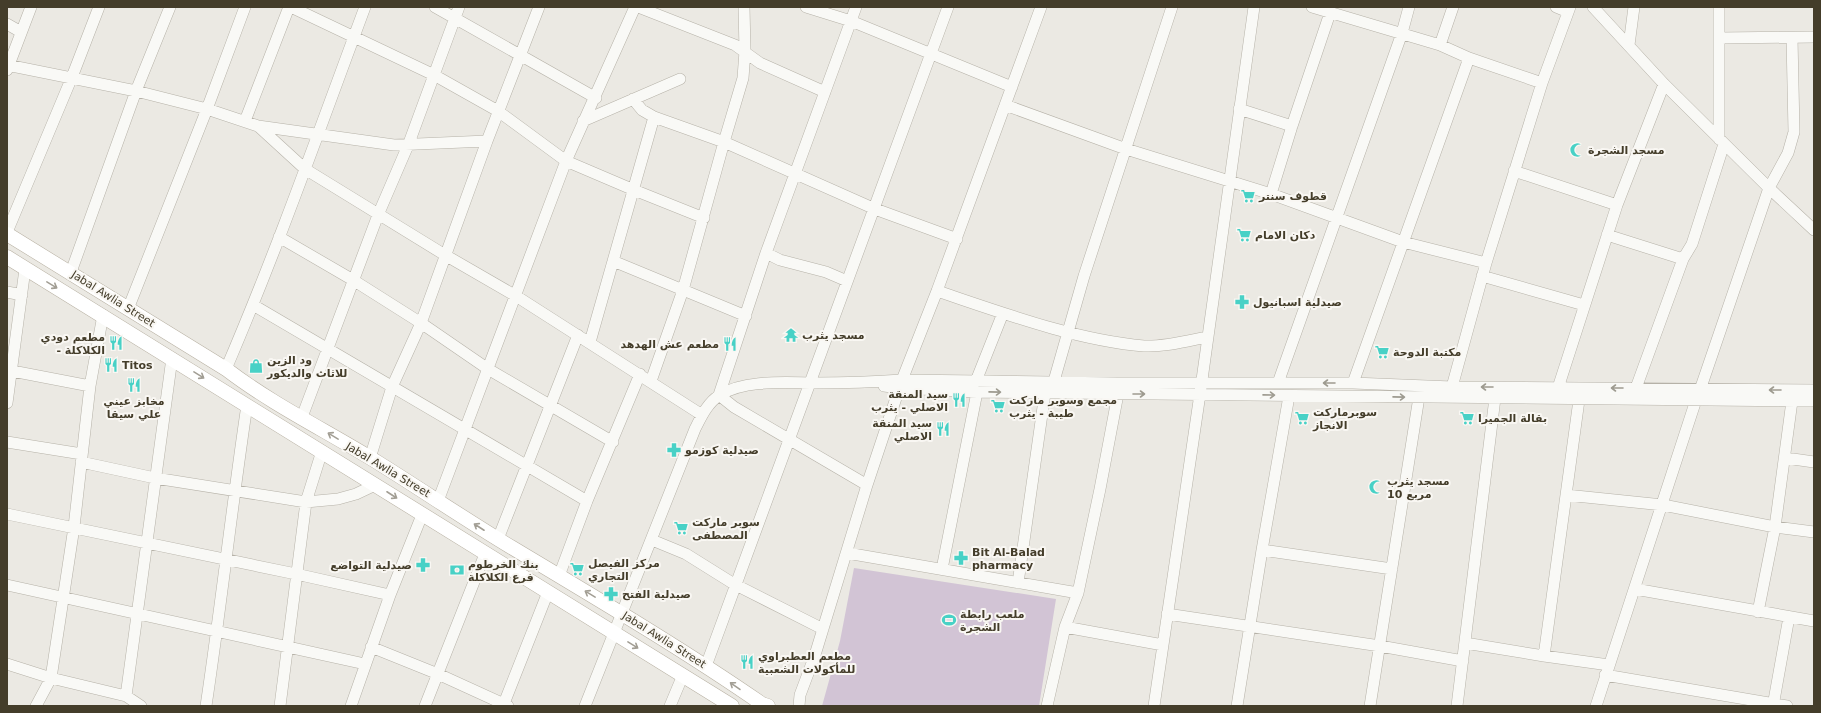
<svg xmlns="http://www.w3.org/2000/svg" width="1821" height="713" font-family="'DejaVu Sans','Noto Naskh Arabic',sans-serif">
<rect width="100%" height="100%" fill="#ebe9e3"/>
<path fill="#d2c4d5" d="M854,568L1056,599L1039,706H822L840,641Z"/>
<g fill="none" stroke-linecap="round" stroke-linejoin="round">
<defs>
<path id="minor" d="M291,7L434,75L498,111L566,161L634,190L704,218
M435,7L596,98
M638,7L735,45L760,63L825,92
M806,7L851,21L1012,87
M1312,7L1440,45L1469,58L1542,83
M1556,7L1568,12
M1593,7L1664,84L1769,188L1814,230
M7,24L21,32
M1720,38L1814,37
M1440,45L1453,7
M1629,45L1634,7
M7,65L136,91L207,109L258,126L394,145L487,141
M7,70L31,7
M633,99L642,110L654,117L724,142L875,209L957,239
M1005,105L1126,149L1271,194L1403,242L1486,263
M1239,109L1292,126
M245,121L289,7
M583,121L680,79
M258,126L305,169L445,255L516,296L702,415
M1719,139V7
M1514,171L1617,205
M1271,194L1292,126L1330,13
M7,232L72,77L99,7
M1607,235L1683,259
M279,237L353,280L421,323L488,369L613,442
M766,253L780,260L826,272L847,281
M613,261L746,316
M71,272L136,91L170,7
M1482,276L1584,305
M937,291C1003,313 1075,340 1144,346C1165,347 1187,341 1207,337
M7,292L22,295
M253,305L587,501
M128,309L207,109L245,7
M590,342L654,117
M226,369C277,250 320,128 365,7
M7,370L90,386
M651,381L683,290L724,142L743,78L745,51L744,7
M976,381L1003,313
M1054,381L1084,276L1172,7
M1278,383L1402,33L1409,7
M1353,383L1469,58
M884,386L900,388L977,392L1814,401
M1452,387L1486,263L1542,83L1570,7
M1558,388L1617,205L1664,84
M1636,388L1683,259L1692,244L1724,144
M1700,390L1769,188L1788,153L1794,132L1792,38
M719,395L766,253L856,7
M719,395L734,407L867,485
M7,403L25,269
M302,417L378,215L409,143L459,7
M7,442L82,454
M370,458L392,387L421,323L487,141L539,7
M1786,458L1814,462
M81,462L155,478L306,502L338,499L356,494L375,485
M1566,495L1663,505L1775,527L1814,532
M438,501L566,161L635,7
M7,514L296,574L390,595
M498,539L578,335
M652,540L686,554L734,584L823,629
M1262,550L1392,569
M847,553L1078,593
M942,569L977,392
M559,576L587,501L640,374
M1018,583L1045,393
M7,585L365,664
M1635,589L1814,621
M1758,612L1775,527L1792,401
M1167,614L1380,646L1463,661
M1065,627L1163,645
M1465,643L1544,656L1609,665
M371,647L438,674L508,706
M1544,656L1579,400
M7,664L51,678L126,696L141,706
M706,666L948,7
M1605,675L1787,706
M126,696L172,358
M36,706L51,678L74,527L90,386L103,315
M206,706C221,606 232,505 247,405
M280,706L306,502L322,451
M351,706L390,595L422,515
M425,706L485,554
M503,706L548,592
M585,706L695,429C701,417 708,402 720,395C746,379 787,383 816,383C845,383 874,382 902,380L1117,383H1353L1452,387L1814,390
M670,706L683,675
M799,706L800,695L815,655L867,485L902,380L937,291L1041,7
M1047,706L1065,627L1078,593L1100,489L1118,394
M1154,706L1200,394L1254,7
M1237,706L1262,550L1289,396
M1370,706L1419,397
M1457,706L1495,398
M1596,706L1696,400
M1773,706L1789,617"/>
<path id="major" d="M7,234L226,369C273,405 327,431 377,462C422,490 466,520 511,547C596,598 681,648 762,704L768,706
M7,257L732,706"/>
</defs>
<use href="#minor" stroke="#b6b2a8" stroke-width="12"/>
<use href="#major" stroke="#b7b0a2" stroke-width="15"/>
<use href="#minor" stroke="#f9f9f6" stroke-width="11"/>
<use href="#major" stroke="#fff" stroke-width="14"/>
</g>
<defs><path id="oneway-shaft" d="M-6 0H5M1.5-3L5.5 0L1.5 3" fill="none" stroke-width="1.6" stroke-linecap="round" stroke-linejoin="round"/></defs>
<g stroke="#a29e94">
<use href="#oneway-shaft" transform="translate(52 285) rotate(31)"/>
<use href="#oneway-shaft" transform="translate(199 375) rotate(32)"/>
<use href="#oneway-shaft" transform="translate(333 436) rotate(-149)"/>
<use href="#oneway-shaft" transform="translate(392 495) rotate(33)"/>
<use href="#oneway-shaft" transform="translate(479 527) rotate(-147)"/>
<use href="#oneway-shaft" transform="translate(590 594) rotate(-149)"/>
<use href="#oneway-shaft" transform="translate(633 645) rotate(32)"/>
<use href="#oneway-shaft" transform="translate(735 686) rotate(-145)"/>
</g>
<g stroke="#9e9b90">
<use href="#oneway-shaft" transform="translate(1329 383) rotate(-180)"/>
<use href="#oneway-shaft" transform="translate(1487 387) rotate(-180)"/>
<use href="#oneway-shaft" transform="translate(1617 388) rotate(-180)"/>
<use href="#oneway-shaft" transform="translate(1775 390) rotate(-180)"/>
<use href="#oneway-shaft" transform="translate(995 392) rotate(1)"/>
<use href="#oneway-shaft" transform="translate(1139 394)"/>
<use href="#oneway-shaft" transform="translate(1269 395) rotate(1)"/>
<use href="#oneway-shaft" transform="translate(1399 397) rotate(1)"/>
</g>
<defs>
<symbol id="mosque-bare" viewBox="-9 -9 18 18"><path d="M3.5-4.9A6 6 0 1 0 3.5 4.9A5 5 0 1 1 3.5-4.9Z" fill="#48d1c6" stroke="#f9f7f3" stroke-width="2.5" paint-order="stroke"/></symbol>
<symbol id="supermarket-bare" viewBox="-9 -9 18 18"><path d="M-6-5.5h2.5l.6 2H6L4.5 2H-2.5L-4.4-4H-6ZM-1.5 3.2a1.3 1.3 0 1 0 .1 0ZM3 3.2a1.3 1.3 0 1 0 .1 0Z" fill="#48d1c6" stroke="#f9f7f3" stroke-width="2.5" paint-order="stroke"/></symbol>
<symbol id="pharmacy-bare" viewBox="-9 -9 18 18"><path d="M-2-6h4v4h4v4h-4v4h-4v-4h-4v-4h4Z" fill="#48d1c6" stroke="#f9f7f3" stroke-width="2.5" paint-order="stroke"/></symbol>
<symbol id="temple-bare" viewBox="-9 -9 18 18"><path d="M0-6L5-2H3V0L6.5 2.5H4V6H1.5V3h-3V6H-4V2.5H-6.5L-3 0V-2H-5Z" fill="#48d1c6" stroke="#f9f7f3" stroke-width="2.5" paint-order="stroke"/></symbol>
<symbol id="restaurant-bare" viewBox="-9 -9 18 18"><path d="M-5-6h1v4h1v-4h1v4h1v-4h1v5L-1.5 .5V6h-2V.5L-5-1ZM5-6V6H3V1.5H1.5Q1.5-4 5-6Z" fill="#48d1c6" stroke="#f9f7f3" stroke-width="2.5" paint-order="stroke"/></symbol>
<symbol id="shop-bare" viewBox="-9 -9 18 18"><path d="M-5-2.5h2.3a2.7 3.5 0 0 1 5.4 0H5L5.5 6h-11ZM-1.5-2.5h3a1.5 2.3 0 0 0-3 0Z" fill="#48d1c6" stroke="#f9f7f3" stroke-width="2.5" paint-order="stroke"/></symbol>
<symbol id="bank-bare" viewBox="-9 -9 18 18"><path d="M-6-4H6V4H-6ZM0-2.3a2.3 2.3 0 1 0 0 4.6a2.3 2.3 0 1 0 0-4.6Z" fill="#48d1c6" stroke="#f9f7f3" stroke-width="2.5" paint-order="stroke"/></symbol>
<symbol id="stadium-bare" viewBox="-9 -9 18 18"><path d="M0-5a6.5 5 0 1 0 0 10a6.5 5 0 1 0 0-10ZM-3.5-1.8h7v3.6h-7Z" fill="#48d1c6" stroke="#f9f7f3" stroke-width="2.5" paint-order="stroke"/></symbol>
</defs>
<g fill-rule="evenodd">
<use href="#mosque-bare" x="1567" y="140" width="20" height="20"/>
<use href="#supermarket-bare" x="1238" y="186" width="20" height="20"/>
<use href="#supermarket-bare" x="1234" y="225" width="20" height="20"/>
<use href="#pharmacy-bare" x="1232" y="292" width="20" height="20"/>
<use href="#temple-bare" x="781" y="325" width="20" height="20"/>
<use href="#restaurant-bare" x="106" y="333" width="20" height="20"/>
<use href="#restaurant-bare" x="720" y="334" width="20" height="20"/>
<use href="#supermarket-bare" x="1372" y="342" width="20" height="20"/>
<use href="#restaurant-bare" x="101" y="355" width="20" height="20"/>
<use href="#shop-bare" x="246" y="356" width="20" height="20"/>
<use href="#restaurant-bare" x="124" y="375" width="20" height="20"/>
<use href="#restaurant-bare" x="949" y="390" width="20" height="20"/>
<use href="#supermarket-bare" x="988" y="396" width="20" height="20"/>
<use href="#supermarket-bare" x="1292" y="408" width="20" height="20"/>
<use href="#supermarket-bare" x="1457" y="408" width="20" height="20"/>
<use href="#restaurant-bare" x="933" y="419" width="20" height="20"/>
<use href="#pharmacy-bare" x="664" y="440" width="20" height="20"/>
<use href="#mosque-bare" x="1366" y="477" width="20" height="20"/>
<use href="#supermarket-bare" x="671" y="518" width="20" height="20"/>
<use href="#pharmacy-bare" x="951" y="548" width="20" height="20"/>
<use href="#pharmacy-bare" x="413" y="555" width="20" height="20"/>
<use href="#supermarket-bare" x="567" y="559" width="20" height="20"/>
<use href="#bank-bare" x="447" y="560" width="20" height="20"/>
<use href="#pharmacy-bare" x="601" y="584" width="20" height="20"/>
<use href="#stadium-bare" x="939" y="610" width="20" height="20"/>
<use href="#restaurant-bare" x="737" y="652" width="20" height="20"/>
</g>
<g text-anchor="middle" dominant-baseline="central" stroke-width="4" stroke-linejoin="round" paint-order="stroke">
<g font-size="11" font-weight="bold" fill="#443d2a" stroke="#f9f7f3" text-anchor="start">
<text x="1588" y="150">مسجد الشجرة</text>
<text x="1259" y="196">قطوف سنتر</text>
<text x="1255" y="235">دكان الامام</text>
<text x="1253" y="302">صيدلية اسبانيول</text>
<text x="802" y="335">مسجد يثرب</text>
<text x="105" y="337" text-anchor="end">مطعم دودي<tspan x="105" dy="13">- الكلاكلة</tspan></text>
<text x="719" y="344" text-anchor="end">مطعم عش الهدهد</text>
<text x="1393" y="352">مكتبة الدوحة</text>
<text x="267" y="360">ود الزين<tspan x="267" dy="13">للاثاث والديكور</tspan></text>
<text x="122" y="365">Titos</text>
<text x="948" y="394" text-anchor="end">سيد المنقة<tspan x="948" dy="13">الاصلي - يثرب</tspan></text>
<text x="1009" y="400">مجمع وسوبر ماركت<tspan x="1009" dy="13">طيبة - يثرب</tspan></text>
<text x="134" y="401" text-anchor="middle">مخابز عيني<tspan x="134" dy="13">علي سيقا</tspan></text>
<text x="1313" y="412">سوبرماركت<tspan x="1313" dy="13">الانجاز</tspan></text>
<text x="1478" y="418">بقالة الجميرا</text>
<text x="932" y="423" text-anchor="end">سيد المنقة<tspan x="932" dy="13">الاصلي</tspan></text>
<text x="685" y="450">صيدلية كوزمو</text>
<text x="1387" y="481">مسجد يثرب<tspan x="1387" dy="13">مربع 10</tspan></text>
<text x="692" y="522">سوبر ماركت<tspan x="692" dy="13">المصطفى</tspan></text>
<text x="972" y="552">Bit Al-Balad<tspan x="972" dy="13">pharmacy</tspan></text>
<text x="588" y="563">مركز الفيصل<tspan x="588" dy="13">التجاري</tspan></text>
<text x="468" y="564">بنك الخرطوم<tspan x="468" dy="13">فرع الكلاكلة</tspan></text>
<text x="412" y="565" text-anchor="end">صيدلية التواضع</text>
<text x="622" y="594">صيدلية الفتح</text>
<text x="960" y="614">ملعب رابطة<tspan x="960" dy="13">الشجرة</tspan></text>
<text x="758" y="656">مطعم العطبراوي<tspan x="758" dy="13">للمأكولات الشعبية</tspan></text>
</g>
<g font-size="11" fill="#443d2a" stroke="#f9f7f3">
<text transform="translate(113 299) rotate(32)">Jabal Awlia Street</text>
<text transform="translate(388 470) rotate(31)">Jabal Awlia Street</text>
<text transform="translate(664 640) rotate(32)">Jabal Awlia Street</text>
</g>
</g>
<rect width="1821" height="713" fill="none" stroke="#443d2a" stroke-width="16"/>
</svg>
